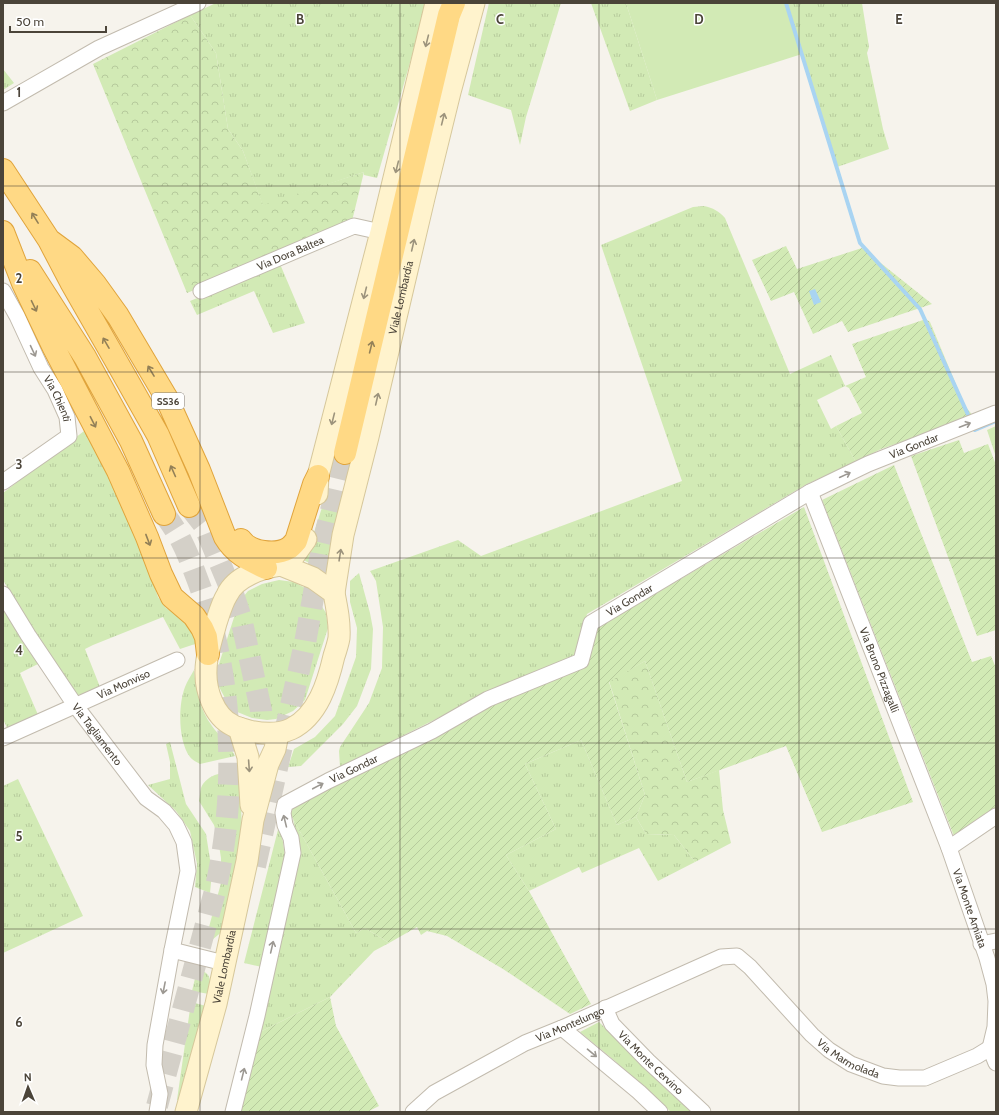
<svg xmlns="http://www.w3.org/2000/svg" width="999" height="1115" font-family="Cabin,sans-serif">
<defs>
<pattern id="grass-tufts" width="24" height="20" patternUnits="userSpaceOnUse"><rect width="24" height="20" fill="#d2eab5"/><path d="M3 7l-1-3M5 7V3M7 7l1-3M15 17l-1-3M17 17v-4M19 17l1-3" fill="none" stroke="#b6ca9c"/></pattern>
<pattern id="forest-crowns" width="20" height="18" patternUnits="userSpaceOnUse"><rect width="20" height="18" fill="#d2eab5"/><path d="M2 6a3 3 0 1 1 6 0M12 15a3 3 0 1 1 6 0" fill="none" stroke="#b6ca9c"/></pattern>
<pattern id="garden-furrows" width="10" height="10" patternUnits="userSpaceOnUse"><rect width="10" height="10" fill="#d2eab5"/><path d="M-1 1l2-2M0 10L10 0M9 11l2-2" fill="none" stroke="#b6ca9c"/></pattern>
</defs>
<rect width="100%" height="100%" fill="#f6f3ec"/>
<path fill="url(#grass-tufts)" d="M216,3H427L377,178L364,175V172L263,206L243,151L228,129L216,53L190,15Z
M489,3H561L526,117L520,145L511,110L468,95Z
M591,3H626L657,100L630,111Z
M787,3H862L869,47L867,53L883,129L889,149L837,167Z
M3,69L14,83L3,90Z
M704,206C713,208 719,211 725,218L790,374L831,355L845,386L817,400L831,429L836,426L856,462L807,484L587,614L577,655L492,691L340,767L339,751L340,747L369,703L382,668L383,627L376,581L370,571L458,540L481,556L682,481L601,245L693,207Z
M280,264L305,323L273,333L254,291L197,315L190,301Z
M996,426V457L987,430Z
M88,428L112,477L151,576L158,597L166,608L186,621L195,639V644L180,649L163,617L93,645L85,649L100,687L76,696L35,634L3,580V493Z
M326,495L343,499L327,565V573L300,558L309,548Z
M359,573L370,613L373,629L371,669L357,706L343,724L301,766L288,767L294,749L315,737L335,716L356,657L357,628L350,602V581Z
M279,580L294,582L305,588L316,597L326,613L328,628L305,700L293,711L276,719L267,720L252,718L235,711L226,700L217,683V670L239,602L248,591L262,584Z
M3,603L40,663L20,673L39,717L8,730L3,719Z
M194,670C196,690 200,710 212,726C219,736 230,745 235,756L200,764C197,762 192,760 190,757C178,741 178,705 185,687C187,681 191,676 194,670Z
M581,740L617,825L636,817L646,834L674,835L695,862L658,881L639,848L582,873L579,867L529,891L506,855L556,829L525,764Z
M170,742L186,804L206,834L212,872L210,893L195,887L197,864L190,831L176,811L148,785L170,779V762L166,744Z
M240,770L242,835L224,930L212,940L206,938L221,883V858L218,839L214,825L199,801C200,797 200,792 201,788C207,773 226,772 240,770Z
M18,779L83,916L3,953V786Z
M293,819L356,933L365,928L389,943L374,951L330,997L258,1033L300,852Z
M280,822L285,856L262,967L244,963Z
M197,970C213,972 210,981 209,994L192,991Z
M191,1002L206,1006L182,1101L177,1100Z
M599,1022L668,1091L692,1112H671L615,1061L580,1032Z"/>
<path fill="url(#forest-crowns)" d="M190,15L216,53L228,129L243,151L263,205L364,172L351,225L187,293L93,64Z
M645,661L687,782L719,770L723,810L731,843L695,862L674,835L646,834L636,817L645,795L609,681Z"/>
<path fill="url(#garden-furrows)" d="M786,246L797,269L862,248L932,304L848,332L842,321L813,334L794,292L771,301L752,260Z
M926,319L930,322L965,406L974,417L881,449L856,462L836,426L862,413L849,388L845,386L866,377L852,344Z
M959,440L964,453L988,444L996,465V630L977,636L911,456Z
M894,465L972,662L991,656L996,668V808L954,836L822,500Z
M804,507L913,802L822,832L786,746L687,782L645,661L609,682L645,795L636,817L617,825L581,740L525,764L556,829L506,855L529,891L591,1004L570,1014L503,969L447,936L427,931L421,935L417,927L389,943L365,928L356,933L293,819L287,806L491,704L571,671L595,629Z
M330,997L336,1026L379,1106L367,1112H238L258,1033Z"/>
<path fill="#d2eab5" d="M626,3H787L802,54L657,100Z"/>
<path fill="#a9d4f2" d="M815,289L821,302L814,305L809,291Z"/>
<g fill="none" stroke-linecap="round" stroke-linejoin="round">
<path stroke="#a9d4f2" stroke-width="4" d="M786,3L860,243L920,309L970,419
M973,426L975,430L996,421"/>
<path stroke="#d4d0c8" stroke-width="22" stroke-dasharray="22 11" stroke-linecap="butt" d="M189,506L204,525L234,597L241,618L261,710L263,749L262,780
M255,866L305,643L322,548L345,453
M157,1106L215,891C238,792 234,677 198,581C189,557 181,535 164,514"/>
<defs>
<g id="minor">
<path d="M3,103L99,48L198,3"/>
<path id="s1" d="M3,291L17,316L41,368L55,390L67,417L69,436L3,482"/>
<path id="s2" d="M201,291L354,226L381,232"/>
<path id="s3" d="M810,492L949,848L987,958L994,984L996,1001L995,1027L990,1048L996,1063"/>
<path id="s4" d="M3,594L28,635L75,705L146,798L164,811L176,825L184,842L188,871L172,950L155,1045L154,1065L160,1094L157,1112"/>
<path id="s5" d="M3,738L177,660"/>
<path d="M949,848L996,816"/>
<path d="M981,944L996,941"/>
<path d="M172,950L224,963"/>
<path id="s6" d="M605,1008L612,1024L648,1061L703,1112"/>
<path d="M562,1028L639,1092L660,1112"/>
<path id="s7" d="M233,1112L257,1016L293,853L291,838L285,825L283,813L285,804L328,781L432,731L488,699L581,661L591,623L810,492L868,464L996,413"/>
<path id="s8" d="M413,1112L434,1093L525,1043L562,1028L721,957L737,956L750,967L812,1035L829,1050L851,1064L883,1076L899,1078H925L977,1056L990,1048"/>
</g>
<g id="secondary">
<path d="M317,494L318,476L381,232L436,3"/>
<path d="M281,565L293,557L306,539"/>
<path d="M281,565L313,578L334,593C337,608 340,623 339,638C338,644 336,650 334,656C328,682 318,716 291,729C278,735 263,734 249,731C243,729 237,728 232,725C214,716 205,690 206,670C206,655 212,638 216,623C219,614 222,603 227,595C236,576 262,568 281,565Z"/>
<path id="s9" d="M334,593L343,535L368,437L424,198L450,92L474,3"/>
<path d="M239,728L248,757L251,805"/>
<path id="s10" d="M186,1112L216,1004L247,861L253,820L268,764L275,749L278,734"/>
</g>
<path id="trunk" d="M3,170L49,240L71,282L123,373L158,435L189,506
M3,232L23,283L54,348L118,471L147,537L161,574L172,597L194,616L202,628L206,637L208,654
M49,240L72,257L95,284L118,316L166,397L199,470L225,537C235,554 249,560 266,568
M30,271L85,357L131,441L164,514
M345,453L449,15L454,3
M241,540C250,553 276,556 289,548C292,546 294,543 296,541L314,484L318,476"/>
</defs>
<use href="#minor" stroke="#c2bbae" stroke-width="17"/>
<use href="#secondary" stroke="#d6c79b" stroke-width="23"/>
<use href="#trunk" stroke="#e0a43c" stroke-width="24"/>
<use href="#minor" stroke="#fff" stroke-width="15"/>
<use href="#secondary" stroke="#fff3cd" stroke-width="21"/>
<use href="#trunk" stroke="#ffd985" stroke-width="22"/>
</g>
<defs><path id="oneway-shaft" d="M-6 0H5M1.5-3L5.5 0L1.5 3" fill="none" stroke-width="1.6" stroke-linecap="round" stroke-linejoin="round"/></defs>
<g stroke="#9c937c">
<use href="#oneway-shaft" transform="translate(427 41) rotate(104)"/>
<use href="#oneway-shaft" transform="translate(443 119) rotate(-76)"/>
<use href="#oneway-shaft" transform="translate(397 167) rotate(104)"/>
<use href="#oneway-shaft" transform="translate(413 245) rotate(-77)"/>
<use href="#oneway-shaft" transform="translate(365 293) rotate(104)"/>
<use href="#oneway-shaft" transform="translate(377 399) rotate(-77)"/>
<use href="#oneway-shaft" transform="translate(333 419) rotate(104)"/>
<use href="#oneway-shaft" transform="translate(340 555) rotate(-81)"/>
<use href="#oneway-shaft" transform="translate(249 766) rotate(86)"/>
</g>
<g stroke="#938057">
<use href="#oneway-shaft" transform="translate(35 218) rotate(-122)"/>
<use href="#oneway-shaft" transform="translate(34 306) rotate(64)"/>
<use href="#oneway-shaft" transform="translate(106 343) rotate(-120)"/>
<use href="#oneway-shaft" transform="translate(371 347) rotate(-76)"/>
<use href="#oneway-shaft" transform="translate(151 371) rotate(-121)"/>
<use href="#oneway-shaft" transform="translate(93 422) rotate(63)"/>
<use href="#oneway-shaft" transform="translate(173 471) rotate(-114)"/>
<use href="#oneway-shaft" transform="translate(148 540) rotate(69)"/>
</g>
<g stroke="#9c9892">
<use href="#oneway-shaft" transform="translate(33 351) rotate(65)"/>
<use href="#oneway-shaft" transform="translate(965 425) rotate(-21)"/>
<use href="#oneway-shaft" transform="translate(845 475) rotate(-25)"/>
<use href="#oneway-shaft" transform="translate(318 786) rotate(-28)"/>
<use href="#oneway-shaft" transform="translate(285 821) rotate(-104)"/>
<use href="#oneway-shaft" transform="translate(272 947) rotate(-77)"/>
<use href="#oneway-shaft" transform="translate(164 988) rotate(101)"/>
<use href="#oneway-shaft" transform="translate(592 1053) rotate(40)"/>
<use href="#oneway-shaft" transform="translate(243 1074) rotate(-76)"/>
</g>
<path fill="none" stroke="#4b4439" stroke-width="1" stroke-opacity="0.55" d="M200,3V1112M400,3V1112M599,3V1112M799,3V1112M3,186H996M3,372H996M3,558H996M3,743H996M3,929H996"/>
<g text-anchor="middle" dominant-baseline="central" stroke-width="3" stroke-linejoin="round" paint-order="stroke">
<rect fill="#fff" stroke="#817c74" stroke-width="1" x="152" y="393" width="32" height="16" rx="3"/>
<g font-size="10" font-weight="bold" fill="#4b4439">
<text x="168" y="401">SS36</text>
</g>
<g font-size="11" fill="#4b4439" stroke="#fff">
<text stroke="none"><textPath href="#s2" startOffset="97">Via Dora Baltea</textPath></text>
<text stroke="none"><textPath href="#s9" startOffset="303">Viale Lombardia</textPath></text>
<text stroke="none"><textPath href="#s1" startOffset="121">Via Chienti</textPath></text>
<text stroke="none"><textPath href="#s7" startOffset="1054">Via Gondar</textPath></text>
<text stroke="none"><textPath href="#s7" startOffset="730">Via Gondar</textPath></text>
<text stroke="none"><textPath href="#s3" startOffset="191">Via Bruno Pizzagalli</textPath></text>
<text stroke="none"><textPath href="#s5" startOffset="132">Via Monviso</textPath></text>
<text stroke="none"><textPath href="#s4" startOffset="169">Via Tagliamento</textPath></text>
<text stroke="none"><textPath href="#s7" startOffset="394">Via Gondar</textPath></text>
<text stroke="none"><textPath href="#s3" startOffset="446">Via Monte Amiata</textPath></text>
<text stroke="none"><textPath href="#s10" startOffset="150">Viale Lombardia</textPath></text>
<text stroke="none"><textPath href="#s8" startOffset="181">Via Montelungo</textPath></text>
<text stroke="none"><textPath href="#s8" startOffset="515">Via Marmolada</textPath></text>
<text stroke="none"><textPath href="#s6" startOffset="72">Via Monte Cervino</textPath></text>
</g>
</g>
<g font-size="13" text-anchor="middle" font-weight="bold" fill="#4b4439" stroke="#fff" stroke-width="3" stroke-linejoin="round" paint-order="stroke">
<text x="300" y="24">B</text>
<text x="500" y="24">C</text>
<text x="699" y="24">D</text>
<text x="899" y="24">E</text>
<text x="19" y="97">1</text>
<text x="19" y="283">2</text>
<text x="19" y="469">3</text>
<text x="19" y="655">4</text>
<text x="19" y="841">5</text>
<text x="19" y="1027">6</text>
</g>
<rect width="999" height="1115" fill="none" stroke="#4b4439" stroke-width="8"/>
<g transform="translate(28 1087) rotate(358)" stroke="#ffffff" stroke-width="3" paint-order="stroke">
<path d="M0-3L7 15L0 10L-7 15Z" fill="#4b4439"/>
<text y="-6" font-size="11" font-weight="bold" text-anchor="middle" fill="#4b4439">N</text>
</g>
<path d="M10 26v6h96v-6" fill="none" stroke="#4b4439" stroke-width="2"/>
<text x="16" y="26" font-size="12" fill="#4b4439" stroke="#ffffff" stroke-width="3" paint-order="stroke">50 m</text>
</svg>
